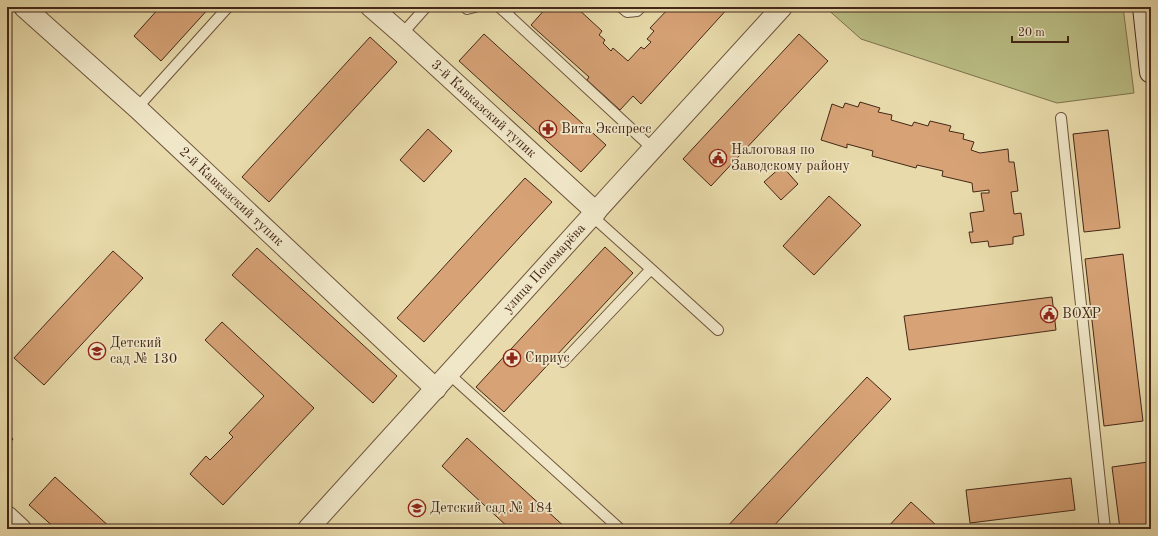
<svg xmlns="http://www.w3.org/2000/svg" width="1158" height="536" font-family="'Old Standard TT',serif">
<rect width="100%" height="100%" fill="#e8daaa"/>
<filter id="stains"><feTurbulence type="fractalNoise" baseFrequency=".005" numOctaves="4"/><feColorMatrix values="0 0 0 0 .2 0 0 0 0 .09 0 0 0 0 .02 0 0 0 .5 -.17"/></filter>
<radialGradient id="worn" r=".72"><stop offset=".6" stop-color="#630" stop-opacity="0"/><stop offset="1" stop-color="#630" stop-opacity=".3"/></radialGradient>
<path fill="#babe85" stroke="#7f734e" d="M825,7H1123L1134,93L1057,103L861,39Z"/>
<path fill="#d6a276" stroke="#442818" d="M160,7H210L161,61L134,36Z
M547,7H568L572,11L576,7L602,31L599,35L605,40L603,43L611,51L613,48L628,61L641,47L644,49L651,42L647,39L654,31L650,28L670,7H729L641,104L633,96L620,110L587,80L589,77L531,25Z
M484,34L606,145L581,172L459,61Z
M799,34L828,61L711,186L683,159Z
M370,37L397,62L269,202L242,177Z
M860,102L880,108L878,112L892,115L891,120L912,126L914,122L928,126L930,121L951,126L949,131L964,134L963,139L974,142L971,150L980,153L1008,149L1009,162H1014L1018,191L1011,192L1014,214L1021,213L1024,235L1013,237V244L989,247L988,241L971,243L969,232H973L970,213L984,211L981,193H989V190L973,192L972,183L942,176L943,171L917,165L916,168L872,156L873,151L847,144V148L821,140L832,104L843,108L845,103L858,107Z
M428,129L452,151L424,182L400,160Z
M1108,130L1120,228L1084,232L1073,134Z
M782,166L798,184L781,200L764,182Z
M525,178L552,202L424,342L397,318Z
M829,196L861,225L814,275L783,246Z
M605,247L633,273L504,412L476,387Z
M257,248L397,376L373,403L232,275Z
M113,251L143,278L44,385L14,358Z
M1123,254L1143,421L1104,426L1085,259Z
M1052,297L1056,330L909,350L904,316Z
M222,322L314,408L223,505L190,474L206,456L210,460L233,437L229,433L264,396L205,340Z
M867,377L891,399L771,529H725Z
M7,434L13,439L7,446Z
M467,438L567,529H510L442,466Z
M1148,462L1151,484V529H1120L1112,467Z
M55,477L112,529H56L29,505Z
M1071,478L1075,510L970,523L966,490Z
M911,502L937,526L934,529H886Z"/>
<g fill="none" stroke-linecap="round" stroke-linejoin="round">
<defs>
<path id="lane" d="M465,7L467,9L475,7
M499,7L506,13L512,7
M621,7L627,12L637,11L641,7
M506,13L652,148
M402,34L426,7
M137,108L228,7
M1061,118L1105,529
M592,216L651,269L718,330
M563,362L651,269
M449,374L620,529"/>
<g id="street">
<path id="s1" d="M24,7L137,108L436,389"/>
<path id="s2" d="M371,7L402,34L596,212"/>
<path d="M7,516L21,529"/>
<path id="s3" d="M308,529C466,356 623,180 782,7"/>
</g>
<path id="secondary" d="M1144,7L1151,72"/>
</defs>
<use href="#lane" stroke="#6d543c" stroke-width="12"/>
<use href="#street" stroke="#6d543c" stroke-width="22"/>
<use href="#secondary" stroke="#442818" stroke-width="24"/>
<use href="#lane" stroke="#f0e7c8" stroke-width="10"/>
<use href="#street" stroke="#f0e7c8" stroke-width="20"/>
<use href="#secondary" stroke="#f0e7c8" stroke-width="22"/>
</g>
<defs>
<symbol id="pharmacy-ring" viewBox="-11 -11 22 22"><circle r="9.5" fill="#f0e7c8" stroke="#8f2418" stroke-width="1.5"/><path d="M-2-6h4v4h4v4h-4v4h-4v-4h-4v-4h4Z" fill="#8f2418"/></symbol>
<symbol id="civic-ring" viewBox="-11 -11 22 22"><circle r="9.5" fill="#f0e7c8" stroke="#8f2418" stroke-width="1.5"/><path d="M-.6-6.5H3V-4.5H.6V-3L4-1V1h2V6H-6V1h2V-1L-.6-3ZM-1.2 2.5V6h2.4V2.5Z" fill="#8f2418"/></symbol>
<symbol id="school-ring" viewBox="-11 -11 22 22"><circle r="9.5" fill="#f0e7c8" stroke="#8f2418" stroke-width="1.5"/><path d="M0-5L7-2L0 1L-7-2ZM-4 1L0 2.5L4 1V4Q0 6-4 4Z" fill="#8f2418"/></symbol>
</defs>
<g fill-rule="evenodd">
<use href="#pharmacy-ring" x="538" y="119" width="20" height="20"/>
<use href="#civic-ring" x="708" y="148" width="20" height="20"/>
<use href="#civic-ring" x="1039" y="304" width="20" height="20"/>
<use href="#school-ring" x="87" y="341" width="20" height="20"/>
<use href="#pharmacy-ring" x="502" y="348" width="20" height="20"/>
<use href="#school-ring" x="407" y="498" width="20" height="20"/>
</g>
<g text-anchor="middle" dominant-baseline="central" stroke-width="3.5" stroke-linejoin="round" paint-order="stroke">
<g font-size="14" fill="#442818" stroke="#f0e7c8">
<text stroke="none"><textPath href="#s2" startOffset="152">3-й Кавказский тупик</textPath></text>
<text stroke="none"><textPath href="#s1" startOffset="281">2-й Кавказский тупик</textPath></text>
<text stroke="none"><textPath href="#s3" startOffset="352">улица Пономарёва</textPath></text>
</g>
<g font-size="14" fill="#442818" stroke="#f0e7c8" text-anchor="start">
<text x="561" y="129">Вита Экспресс</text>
<text x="731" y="150">Налоговая по<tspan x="731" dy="16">Заводскому району</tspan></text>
<text x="1062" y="314">ВОХР</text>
<text x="110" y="343">Детский<tspan x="110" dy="16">сад № 130</tspan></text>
<text x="525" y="358">Сириус</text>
<text x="430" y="508">Детский сад № 184</text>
</g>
</g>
<rect width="1158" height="536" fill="none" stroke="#e8daaa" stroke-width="24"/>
<rect x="8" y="8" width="1142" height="520" fill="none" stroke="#442818" stroke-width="2"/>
<rect x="12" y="12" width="1134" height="512" fill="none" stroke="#442818"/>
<path d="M1012 36v6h56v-6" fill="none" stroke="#442818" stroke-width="2"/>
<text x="1018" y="36" font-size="12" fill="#442818" stroke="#f0e7c8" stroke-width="3" paint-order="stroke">20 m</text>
<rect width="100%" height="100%" filter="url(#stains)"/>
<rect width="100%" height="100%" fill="url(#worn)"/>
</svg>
